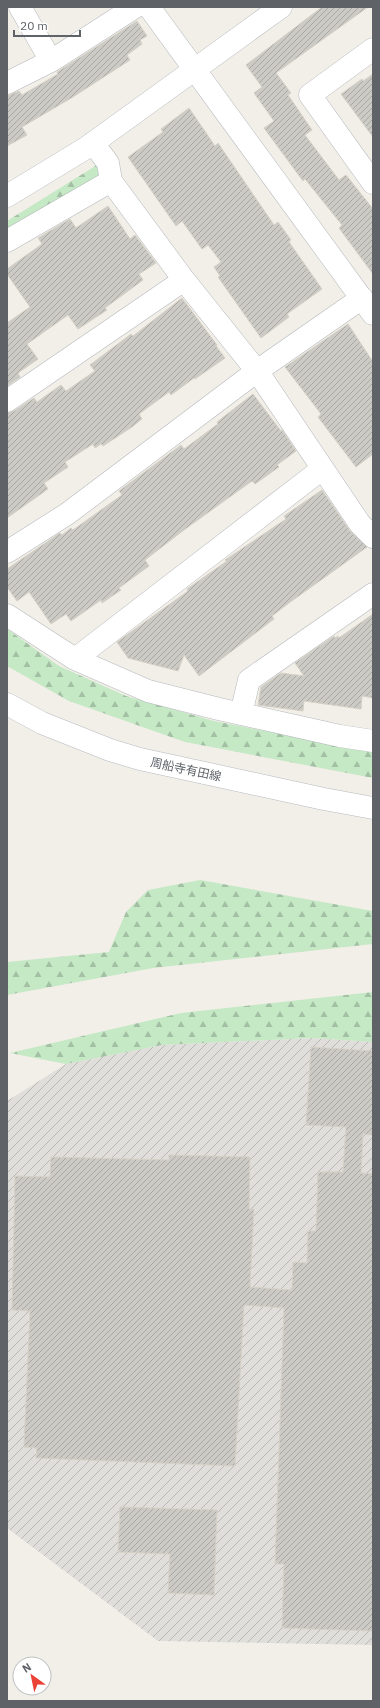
<svg xmlns="http://www.w3.org/2000/svg" width="380" height="1708" font-family="'IBM Plex Sans','Noto Sans JP',sans-serif">
<defs>
<pattern id="industrial-furrows" width="10" height="10" patternUnits="userSpaceOnUse"><rect width="10" height="10" fill="#e0deda"/><path d="M-1 1l2-2M0 10L10 0M9 11l2-2" fill="none" stroke="#b9b8b5"/></pattern>
<pattern id="forest-firs" width="22" height="20" patternUnits="userSpaceOnUse"><rect width="22" height="20" fill="#c5e8c5"/><path d="M5 1l3.5 6h-7zM16 11l3.5 6h-7z" fill="#a3c0a4"/></pattern>
<pattern id="building-hatch" width="6" height="6" patternUnits="userSpaceOnUse"><rect width="6" height="6" fill="#cccac5"/><path d="M-1 1l2-2M0 6l6-6M5 7l2-2" fill="none" stroke="#a9a8a4"/></pattern>
</defs>
<rect width="100%" height="100%" fill="#f1efe8"/>
<path fill="url(#industrial-furrows)" d="M312,1038L373,1042V1645L158,1641L7,1528V1101L66,1064L162,1045Z"/>
<path fill="url(#forest-firs)" d="M97,165L102,172L95,179L7,231V221Z
M7,629L59,666L126,696L214,721L373,752V778L185,742L69,701L7,666Z
M200,880L373,911V944L153,968L7,995V962L109,952L126,912L148,890Z
M373,992V1042L312,1038L162,1045L66,1064L10,1053L181,1013Z"/>
<path fill="url(#building-hatch)" stroke="#d6d1c6" d="M322,7H368L276,73L291,93L288,95L312,130L305,135L339,180L346,175L373,209V274L339,228L342,225L305,179L303,181L264,128L274,121L254,93L262,87L246,65Z
M137,21L147,36L140,40L142,44L127,55L130,60L73,97L22,127L27,135L7,146V96L19,91L22,95L58,74L57,72Z
M373,74V137L341,94L362,79L363,81Z
M189,108L215,146L218,143L274,225L278,222L291,240L289,242L322,289L287,314L289,317L261,338L218,277L220,276L214,267L221,262L208,245L202,249L182,221L176,226L128,157L163,132L161,129Z
M108,206L130,239L135,235L156,263L139,274L143,280L105,308L107,310L78,329L68,315L27,344L38,359L18,373L20,377L7,386V323L30,307L7,274V269L42,244L38,238L70,219L76,228Z
M182,298L217,345L216,346L225,358L195,379L194,378L171,395L169,392L139,414L142,419L132,427L103,446L101,444L95,448L93,444L65,462L68,467L44,483L48,489L7,518V413L14,411L34,398L37,402L61,385L66,391L79,382L95,371L90,365L131,334L133,336Z
M348,324L373,362V454L356,467L318,417L321,414L285,367Z
M253,394L281,431L282,430L296,451L277,465L279,467L255,484L252,481L184,530L145,560L149,566L119,588L121,590L102,603L101,600L71,621L66,614L51,624L29,592L17,601L7,587V569L60,533L62,535L71,528L73,530L122,495L119,491L181,445L184,449L218,424L217,422Z
M322,490L350,531L367,547L289,603L272,616L274,619L199,676L184,655L178,671L128,658L117,642L188,591L187,589L227,561L225,560L286,519L284,516Z
M373,614V698L362,696L361,709L304,701L303,711L258,705L261,687L281,673L304,676L295,663L334,636L335,638L338,636L339,638Z
M311,1047L373,1051V1135L363,1134L361,1173L373,1174V1631L282,1628L284,1564H275L284,1308L244,1305L235,1466L36,1458L37,1448L24,1447L30,1311L12,1310L15,1176L50,1177L51,1157L169,1160V1155L250,1157L249,1209H254L250,1287L292,1290L293,1262L307,1263L308,1231H316L318,1172H343L346,1127L306,1125Z
M120,1507L217,1510L214,1595L168,1593L170,1554L118,1552Z"/>
<g fill="none" stroke-linecap="round" stroke-linejoin="round">
<defs>
<path id="minor" d="M20,7L51,61
M149,7L373,314
M373,49L310,95L373,183
M7,83L51,61L135,7
M93,143L108,163L111,181L184,280L257,371L360,524L373,537
M7,241L111,181
M7,401L184,280
M7,552L67,514L257,371L362,298
M7,615L75,659L148,691L219,709L340,736L373,741
M75,659L322,469
M241,714L249,680L373,594"/>
<path id="tertiary" d="M7,196L86,148L281,7"/>
<path id="secondary" d="M7,704L42,723L110,750L140,759L324,799L373,808"/>
</defs>
<use href="#minor" stroke="#b5b8bc" stroke-width="23"/>
<use href="#tertiary" stroke="#b5b8bc" stroke-width="23"/>
<use href="#secondary" stroke="#b6babf" stroke-width="23"/>
<use href="#minor" stroke="#fff" stroke-width="22"/>
<use href="#tertiary" stroke="#fff" stroke-width="22"/>
<use href="#secondary" stroke="#fff" stroke-width="22"/>
</g>
<g text-anchor="middle" dominant-baseline="central" stroke-width="3" stroke-linejoin="round" paint-order="stroke">
<g font-size="12" fill="#5f6368" stroke="#fff">
<text transform="translate(186 769) rotate(12)">周船寺有田線</text>
</g>
</g>
<rect width="380" height="1708" fill="none" stroke="#5f6368" stroke-width="16"/>
<g transform="translate(32 1676) rotate(327)"><circle r="19" fill="#ffffff" stroke="#bfc1c3"/>
<path d="M0-3L7 15L0 10L-7 15Z" fill="#ea4335"/>
<text y="-6" font-size="11" font-weight="bold" text-anchor="middle" fill="#5f6368">N</text>
</g>
<path d="M14 30v6h66v-6" fill="none" stroke="#5f6368" stroke-width="2"/>
<text x="20" y="30" font-size="12" fill="#5f6368" stroke="#ffffff" stroke-width="3" paint-order="stroke">20 m</text>
</svg>
